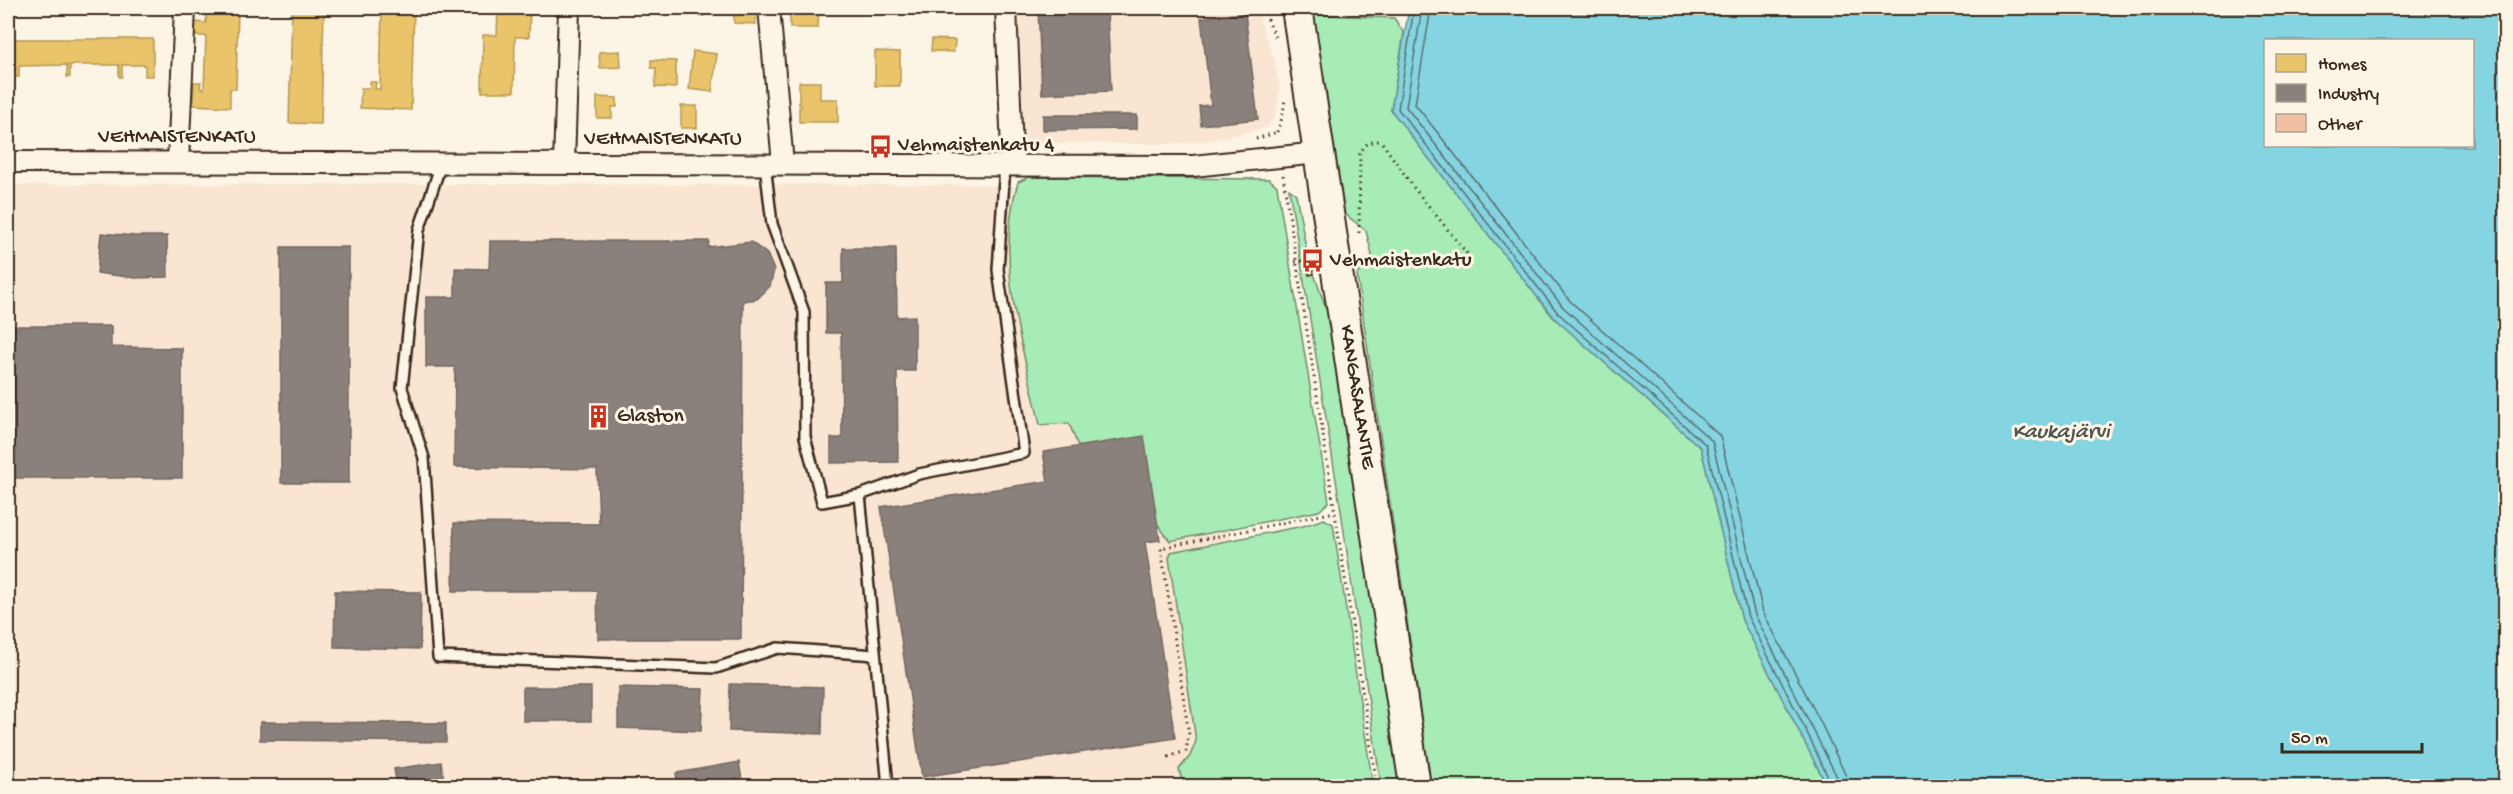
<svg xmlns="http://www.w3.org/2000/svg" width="2513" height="794" font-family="'Gochi Hand',sans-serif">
<rect width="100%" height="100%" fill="#fcf5e5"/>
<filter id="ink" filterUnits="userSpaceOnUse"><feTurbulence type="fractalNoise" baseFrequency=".0167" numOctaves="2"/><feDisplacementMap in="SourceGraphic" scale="12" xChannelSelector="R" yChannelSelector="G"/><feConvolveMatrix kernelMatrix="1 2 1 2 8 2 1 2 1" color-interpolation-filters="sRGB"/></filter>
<g filter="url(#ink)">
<path fill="#f9e5d1" d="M1018,8H1256L1276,66L1280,89L1275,117L1266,128L1208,141L1169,144L1024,143Z
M395,184L976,185L1099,190L1191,277L1269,786H8V185Z"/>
<path fill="#a7ebb6" stroke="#718a6a" stroke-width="1.5" d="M1306,14L1394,18L1404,33L1391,110L1553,317L1701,448L1742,620L1827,786H1431L1357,275L1372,255L1366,231L1340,210Z
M1029,177L1269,179L1277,186L1329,502L1319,511L1170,541L1158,525L1078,446L1069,423L1040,425C1023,346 994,262 1018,182Z
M1289,189L1296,194L1309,263L1307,264L1309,274H1314L1329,317L1402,786H1381L1341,511Z
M1324,519L1333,524L1373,786H1183L1179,769L1190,756L1196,741L1169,558L1171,552L1303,526Z"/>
<path fill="#85d4e1" stroke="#679093" stroke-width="1.5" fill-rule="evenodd" d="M1409,8H2505V786H1827L1742,620L1701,448L1553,317L1391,110ZM2266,40H2472V146H2266Z"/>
<path fill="#e9c46a" stroke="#b59653" stroke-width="1.5" d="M8,8H158L8,9Z
M207,8H238L236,89H230V107L193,105L194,82H201L200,88L204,89L206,36H195V22L206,23Z
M292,8L324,9L321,124L289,123Z
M382,8H414L411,110L360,108L361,88H370V82H376L375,89H380Z
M498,8H530L529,37H515L514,92H482L483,35H497Z
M694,8H747V12L756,11V24L734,23V13L704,11V16L694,15Z
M790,8H819L818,28H790Z
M940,8H964V10L940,9Z
M8,39H153V76H145V65H122V77H119V65H70V77H67V65L19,66V77H15V66H8Z
M932,39L955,40L954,52L931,51Z
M620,51L621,67L600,68L599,52Z
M693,51L717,54L712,92L689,89Z
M875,51L900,52V86H875Z
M651,60L676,61V88L655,87L656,68H651Z
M799,82H820V99H838V122H799V107H801V104H799Z
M597,97L617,98V107H612V118H597Z
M681,106H697V128H681Z"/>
<path fill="#8a817c" stroke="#726760" stroke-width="1.5" d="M1038,8H1107L1111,91L1042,94Z
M1245,13L1258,119L1201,125L1199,106L1211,105L1201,18Z
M1043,115H1137V129L1043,130Z
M101,233L135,236H167L168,277L136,278L97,273Z
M490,241H709L708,247L751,242L767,254L774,270L770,286L757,299L743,301L741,639H598L597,591H453L454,523L599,524L597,469L454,467L455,367H426V297H455V268L489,269Z
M281,247H349V483H281Z
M843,248H896L897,317L915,316V371H897L898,462L831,463V438H842L841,333H826V283H843Z
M8,326H111V347L182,348V478H8Z
M1144,436L1160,540L1145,542L1175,738L922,777L881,507L1048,481L1043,452Z
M335,591L421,592L420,649L334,647Z
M730,684L823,687L822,734L729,731Z
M523,687H591V721H523Z
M618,687L703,689L701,731L618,728Z
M260,722L446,723V742L260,740Z
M441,762L445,786H397L394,769Z
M739,762L743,786H678L676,773Z"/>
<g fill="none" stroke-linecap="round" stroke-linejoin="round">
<path stroke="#596e6c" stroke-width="1.5" d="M1414,8L1398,109L1558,313L1706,445L1748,617L1805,728L1832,786
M1422,8L1406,107L1563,307L1712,441L1755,615L1838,779L1839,786
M1431,8L1415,104L1570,301L1720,436L1763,612L1820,721L1846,776L1848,786"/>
</g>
<path fill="#f2bfa2" stroke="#3b2a1e" stroke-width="1.5" d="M1309,263H1312L1314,274L1309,275L1307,264Z"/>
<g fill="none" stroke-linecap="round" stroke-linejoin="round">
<defs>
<path id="lane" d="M441,164L419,230L402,388L424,458L438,657L716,668L778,648L875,655
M765,164L772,224L804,312L805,437L822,502L860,495
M888,786L860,495L919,474L1024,453L998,270L1005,165"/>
<path id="street" d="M769,8L783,164
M1006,8L1012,151L1014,165
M8,162L1193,166L1318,153
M178,162L185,8
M564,164L569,8"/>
<path id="primary" d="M1297,8L1415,786"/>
</defs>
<use href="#lane" stroke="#3b2a1e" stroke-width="14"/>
<use href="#street" stroke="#3b2a1e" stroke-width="24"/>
<use href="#primary" stroke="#3b2a1e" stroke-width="34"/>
<path stroke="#3b2a1e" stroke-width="3" stroke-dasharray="1.5 4.5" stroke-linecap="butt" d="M1263,8L1276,39
M1277,132L1283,115L1285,98
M1256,139L1277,132
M1283,175L1377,786
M1359,233L1360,154C1365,143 1370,141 1381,141L1414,188L1469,256
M1295,262L1310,260
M1168,757L1186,751L1189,735L1161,548L1335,512"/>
<use href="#lane" stroke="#fcf5e5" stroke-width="9"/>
<use href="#street" stroke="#fcf5e5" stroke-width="20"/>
<use href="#primary" stroke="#fcf5e5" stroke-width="30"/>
</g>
</g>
<defs>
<symbol id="bus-bare" viewBox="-9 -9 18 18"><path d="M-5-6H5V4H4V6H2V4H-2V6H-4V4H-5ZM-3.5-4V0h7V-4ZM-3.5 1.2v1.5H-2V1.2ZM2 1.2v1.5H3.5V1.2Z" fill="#c8321e" stroke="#fcf5e5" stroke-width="2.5" paint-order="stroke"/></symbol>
<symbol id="building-bare" viewBox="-9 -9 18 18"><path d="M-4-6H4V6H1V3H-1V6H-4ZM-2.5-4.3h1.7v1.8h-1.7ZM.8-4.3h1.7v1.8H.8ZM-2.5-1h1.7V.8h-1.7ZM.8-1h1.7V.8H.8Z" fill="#c8321e" stroke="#fcf5e5" stroke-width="2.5" paint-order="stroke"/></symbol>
</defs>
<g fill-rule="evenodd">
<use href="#bus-bare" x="864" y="130" width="33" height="33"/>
<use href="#bus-bare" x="1296" y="244" width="33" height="33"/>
<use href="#building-bare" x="582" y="400" width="33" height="33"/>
</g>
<g text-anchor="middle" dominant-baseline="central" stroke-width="6" stroke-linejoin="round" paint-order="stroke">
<g font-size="21" fill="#3b2a1e" stroke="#fcf5e5">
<text x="177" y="138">VEHMAISTENKATU</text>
<text x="663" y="140">VEHMAISTENKATU</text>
<text transform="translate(1356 397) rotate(81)">KANGASALANTIE</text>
</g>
<g font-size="21" fill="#3b2a1e" stroke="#fcf5e5" text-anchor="start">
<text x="898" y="146">Vehmaistenkatu 4</text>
<text x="1330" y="261">Vehmaistenkatu</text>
<text x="617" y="417">Glaston</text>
</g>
<g font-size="22" font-style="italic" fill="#4e544f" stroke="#fcf5e5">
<text x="2061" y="433">Kaukajärvi</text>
</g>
</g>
<rect width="2513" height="794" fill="none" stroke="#fcf5e5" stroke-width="30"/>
<rect x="15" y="15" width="2483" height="764" fill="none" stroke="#3b2a1e" stroke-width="2" filter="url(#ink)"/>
<rect x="2264" y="39" width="210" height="108" fill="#fcf5e5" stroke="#afa495" stroke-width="1.5"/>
<rect x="2276" y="54" width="30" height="18" fill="#e9c46a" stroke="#afa495" stroke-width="1.5"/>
<text x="2318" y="69" font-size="18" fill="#3b2a1e">Homes</text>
<rect x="2276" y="84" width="30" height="18" fill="#8a817c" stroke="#afa495" stroke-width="1.5"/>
<text x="2318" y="99" font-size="18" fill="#3b2a1e">Industry</text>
<rect x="2276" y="114" width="30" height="18" fill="#f2bfa2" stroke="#afa495" stroke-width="1.5"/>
<text x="2318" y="129" font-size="18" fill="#3b2a1e">Other</text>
<path d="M2282 743v9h140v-9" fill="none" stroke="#3b2a1e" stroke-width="3"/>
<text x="2291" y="743" font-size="18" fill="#3b2a1e" stroke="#fcf5e5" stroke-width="4.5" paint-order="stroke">50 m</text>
</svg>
